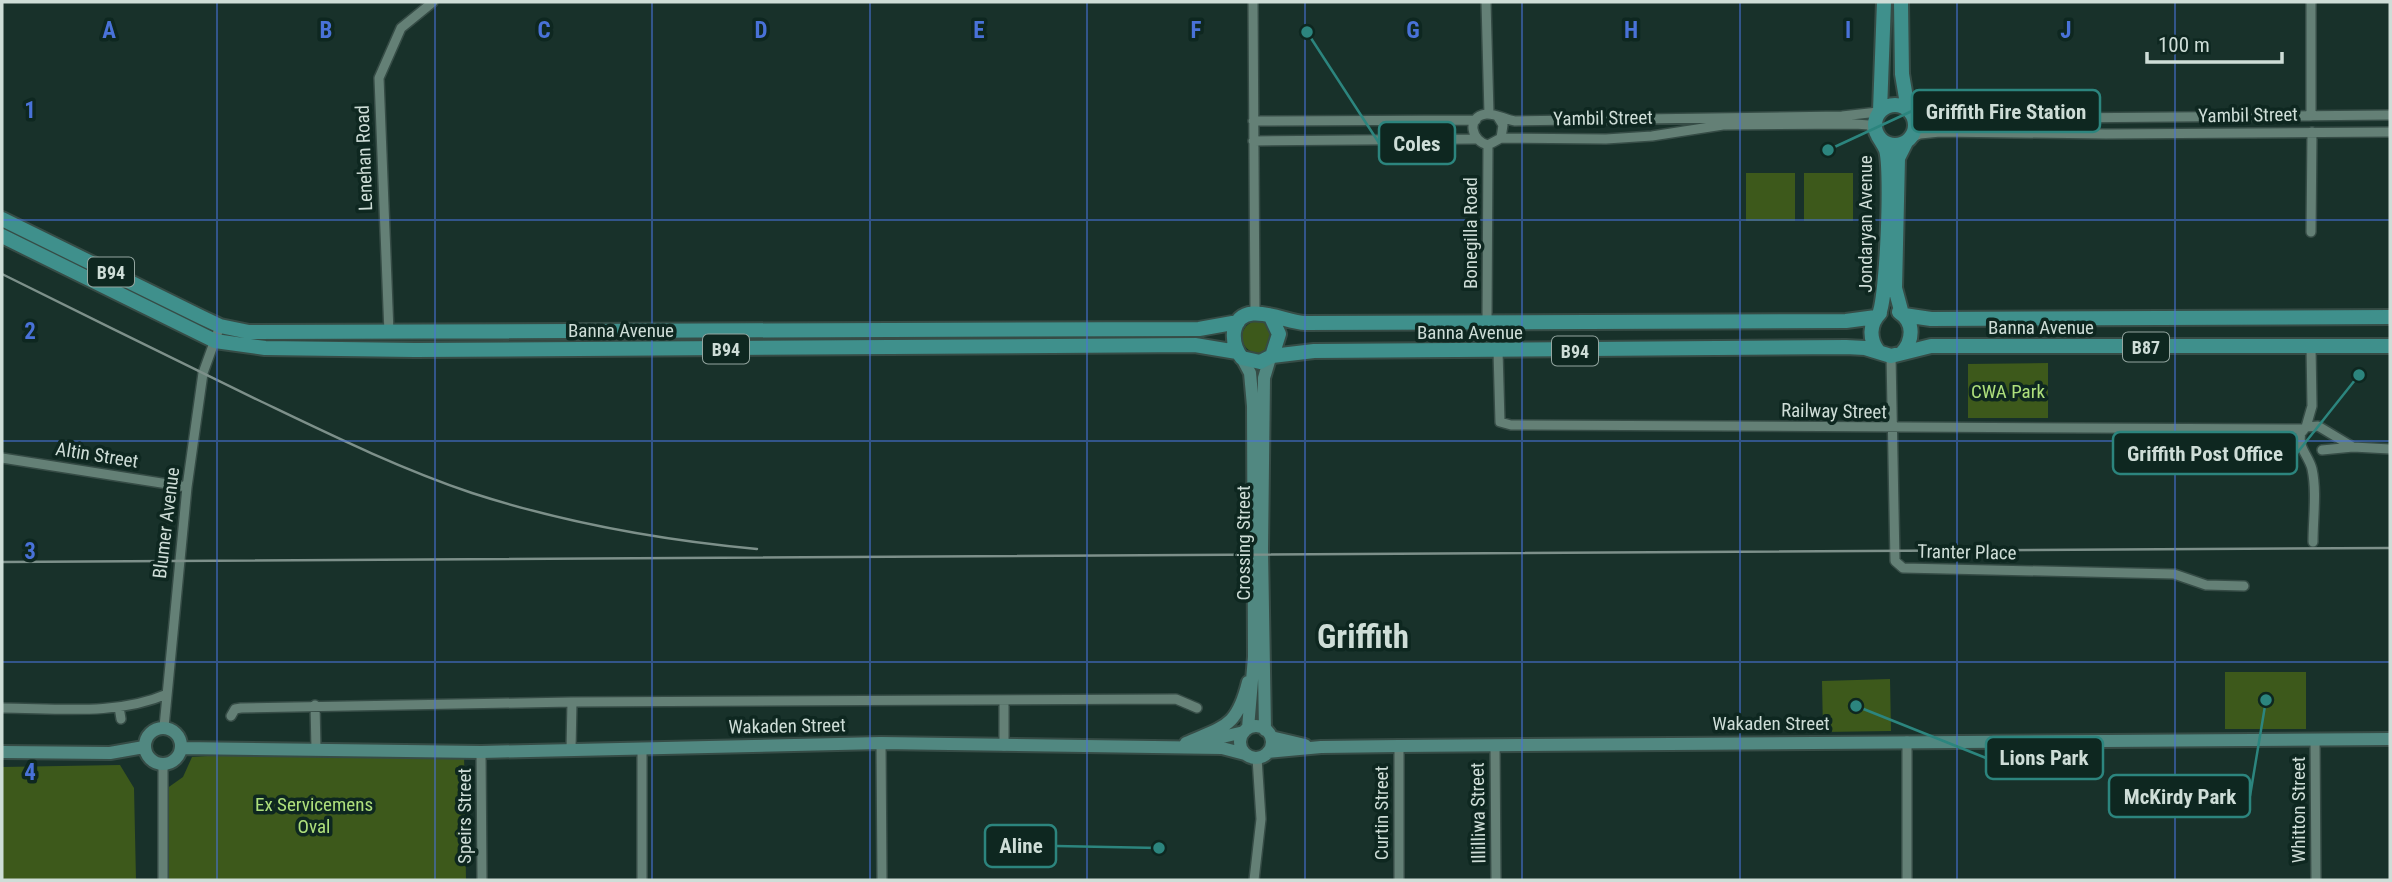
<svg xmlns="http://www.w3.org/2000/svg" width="2392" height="882" font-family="'Roboto Condensed',sans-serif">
<rect width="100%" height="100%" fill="#18312a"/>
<path fill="#3d591b" d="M1746,173H1795V221H1746Z
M1804,173H1853V221H1804Z
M1242 337a16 16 0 1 1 32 0a16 16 0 1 1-32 0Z
M2048,363V418H1968V364Z
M2225,672H2306V729H2225Z
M1890,679L1891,731L1823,732L1822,681Z
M316,749L464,751L466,880H164L166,789L183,777L192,757Z
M120,765L134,788L136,880H2V767Z"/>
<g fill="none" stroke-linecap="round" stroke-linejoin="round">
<defs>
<path id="street" d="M1253,2L1255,312
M1486,2L1489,114
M2311,2V116
M1911,113L1933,119L2390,115
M1498,117L1503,125L1501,138L1488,145C1472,142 1465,117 1486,114C1495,113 1506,120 1515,121L1842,116L1878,112
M1253,121L1476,120
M1501,138L1606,139L1652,136L1723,125L1855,124L1869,125L1876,133
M1909,139L1920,134L1940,132L2106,134L2390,132
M1253,141L1475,139
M2311,232L2312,132
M1487,321L1488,145
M389,333L379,78L401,28L433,2
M1498,351L1500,422L1511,425L2303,429
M1891,356L1895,561L1903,568L2174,574L2206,585L2244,586
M2306,427L2312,406L2311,347
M2262,431L2287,437L2300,444
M2322,450L2353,447L2390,449
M2,458L187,487
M2313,542C2313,518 2317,492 2312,469C2309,456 2297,447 2301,433L2306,427L2318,426L2353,447
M1004,700V746
M315,705L316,749
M119,707L121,719
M2,708C55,708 117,716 167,694
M231,716L235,709L241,708L572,702L1176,699L1197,708
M164,727L187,487L203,373L220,326
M2315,739L2316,880
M1907,741V880
M881,743L882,880
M1495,745L1496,880
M1399,746V880
M571,749L572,702
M481,752L482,880
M163,764V880
M642,880V748
M1254,880L1261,819L1257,758"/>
<path id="secondary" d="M1242,358L1250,373L1253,406L1254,657L1248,728
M1240 742a16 16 0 1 1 32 0a16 16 0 1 1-32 0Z
M145 746a18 18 0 1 1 36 0a18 18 0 1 1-36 0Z
M1265,730L1262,550L1264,378L1270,358
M1271,737L1305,745
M1205,741L1244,732
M1186,743C1225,726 1237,727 1248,682
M181,748L481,752L881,743L1222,748L1245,754
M2,752L110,753L144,747
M1268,752L1321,747L1399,746L2390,739"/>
<path id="primary" d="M1901,2L1902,74L1908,110
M1875 125a20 20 0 1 1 40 0a20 20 0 1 1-40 0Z
M1880,111L1884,2
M1878,136C1881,141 1884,145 1886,150C1892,170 1887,296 1879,314
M2,219L201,317L220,326L249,332L1199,329L1238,322
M2,236L215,341L265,348L415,350L1195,345L1237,352
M1899,312C1915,322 1913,341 1902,353
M1902,314L1895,288L1898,158L1906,142
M1904,315L1931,319L2390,317
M1271,317L1279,334L1272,356L1260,362L1242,358C1236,351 1233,342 1234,332C1240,297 1283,322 1305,323L1846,321L1876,317
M1878,351C1869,339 1869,324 1880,313
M1272,356L1314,351L1846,347L1865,348L1891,356L1931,346H2390"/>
</defs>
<use href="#street" stroke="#364c46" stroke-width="12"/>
<use href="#secondary" stroke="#364c46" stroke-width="16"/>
<use href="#primary" stroke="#364c46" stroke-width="18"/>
<use href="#street" stroke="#648076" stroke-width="9"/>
<use href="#secondary" stroke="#518881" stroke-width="12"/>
<use href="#primary" stroke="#3f908c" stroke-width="14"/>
<path stroke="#7d908a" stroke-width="2.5" d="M2,274C87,316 173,359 258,400C329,434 398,468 472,493C565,523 660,540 757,549
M2,562L2390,548"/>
</g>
<path fill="none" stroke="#4972d8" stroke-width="2" stroke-opacity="0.55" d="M217,2V880M435,2V880M652,2V880M870,2V880M1087,2V880M1305,2V880M1522,2V880M1740,2V880M1957,2V880M2175,2V880M2,220H2390M2,441H2390M2,662H2390"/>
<g text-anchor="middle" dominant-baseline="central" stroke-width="7" stroke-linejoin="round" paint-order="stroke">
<g fill="#0e2720" stroke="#94a6a0" stroke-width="2">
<rect x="88" y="257.5" width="46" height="29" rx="5"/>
<rect x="2123" y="332.5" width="46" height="29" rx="5"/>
<rect x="703" y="334.5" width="46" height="29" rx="5"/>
<rect x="1552" y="336.5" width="46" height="29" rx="5"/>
</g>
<g font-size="18" font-weight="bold" fill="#ceddd7">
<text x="111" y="272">B94</text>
<text x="2146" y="347">B87</text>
<text x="726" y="349">B94</text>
<text x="1575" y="351">B94</text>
</g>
<g font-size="19" fill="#ceddd7" stroke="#0e2720">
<text transform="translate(2248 115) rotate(-1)">Yambil Street</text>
<text transform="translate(1603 118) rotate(-1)">Yambil Street</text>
<text transform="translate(364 158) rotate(-92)">Lenehan Road</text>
<text transform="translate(1865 224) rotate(-90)">Jondaryan Avenue</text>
<text transform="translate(1470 233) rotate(-90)">Bonegilla Road</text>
<text x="2041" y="327">Banna Avenue</text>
<text x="621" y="330">Banna Avenue</text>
<text x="1470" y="332">Banna Avenue</text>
<text transform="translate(1834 411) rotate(1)">Railway Street</text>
<text transform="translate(97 455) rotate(9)">Altin Street</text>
<text transform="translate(166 523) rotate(-83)">Blumer Avenue</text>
<text transform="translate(1243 543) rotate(-90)">Crossing Street</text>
<text transform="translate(1967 552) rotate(1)">Tranter Place</text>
<text x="1771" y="723">Wakaden Street</text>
<text transform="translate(787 726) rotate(-1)">Wakaden Street</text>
<text transform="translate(2298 810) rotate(-90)">Whitton Street</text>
<text transform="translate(1381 813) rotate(-90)">Curtin Street</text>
<text transform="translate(1478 813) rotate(-91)">Illilliwa Street</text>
<text transform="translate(464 816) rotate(-90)">Speirs Street</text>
</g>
<g font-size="19" fill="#aee07c" stroke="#0e2720">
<text x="2008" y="391">CWA Park</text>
<text x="314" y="804">Ex Servicemens<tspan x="314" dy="22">Oval</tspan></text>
</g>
<g font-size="33" font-weight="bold" fill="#ceddd7" stroke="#0e2720">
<text x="1363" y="636">Griffith</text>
</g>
</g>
<g font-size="23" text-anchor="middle" font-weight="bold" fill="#4972d8" stroke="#0e2720" stroke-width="7" stroke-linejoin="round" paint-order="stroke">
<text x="109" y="38">A</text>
<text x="326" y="38">B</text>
<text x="544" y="38">C</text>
<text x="761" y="38">D</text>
<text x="979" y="38">E</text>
<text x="1196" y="38">F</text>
<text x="1413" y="38">G</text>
<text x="1631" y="38">H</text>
<text x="1848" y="38">I</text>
<text x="2066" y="38">J</text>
<text x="30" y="118">1</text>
<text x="30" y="339">2</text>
<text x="30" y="559">3</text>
<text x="30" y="780">4</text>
</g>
<path fill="none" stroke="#2c857e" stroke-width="2.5" d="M1828 150L1912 111M1307 32L1379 143M2359 375L2297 453M1856 706L1986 758M2266 700L2250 796M1159 848L1056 846"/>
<g fill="#2c857e" stroke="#0e2720" stroke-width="2.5">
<circle cx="1828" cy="150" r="7"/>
<circle cx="1307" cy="32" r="7"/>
<circle cx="2359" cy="375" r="7"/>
<circle cx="1856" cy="706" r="7"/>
<circle cx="2266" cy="700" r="7"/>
<circle cx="1159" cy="848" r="7"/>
</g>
<g fill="#0e2720" stroke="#2c857e" stroke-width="2.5">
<rect x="1912" y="90" width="188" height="42" rx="7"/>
<rect x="1379" y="122" width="76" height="42" rx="7"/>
<rect x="2113" y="432" width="184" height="42" rx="7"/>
<rect x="1986" y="737" width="117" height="42" rx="7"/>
<rect x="2109" y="775" width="141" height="42" rx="7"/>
<rect x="985" y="825" width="71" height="42" rx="7"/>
</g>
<g font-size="21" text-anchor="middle" font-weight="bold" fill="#ceddd7">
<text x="2006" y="119">Griffith Fire Station</text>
<text x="1417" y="151">Coles</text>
<text x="2205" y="461">Griffith Post Office</text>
<text x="2044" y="765">Lions Park</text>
<text x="2180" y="804">McKirdy Park</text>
<text x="1021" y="853">Aline</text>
</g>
<rect width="2392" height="882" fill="none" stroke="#ceddd7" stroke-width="7"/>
<path d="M2147 52v10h135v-10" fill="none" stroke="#ceddd7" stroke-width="3.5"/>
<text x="2158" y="52" font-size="21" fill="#ceddd7" stroke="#0e2720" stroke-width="5" paint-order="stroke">100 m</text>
</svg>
